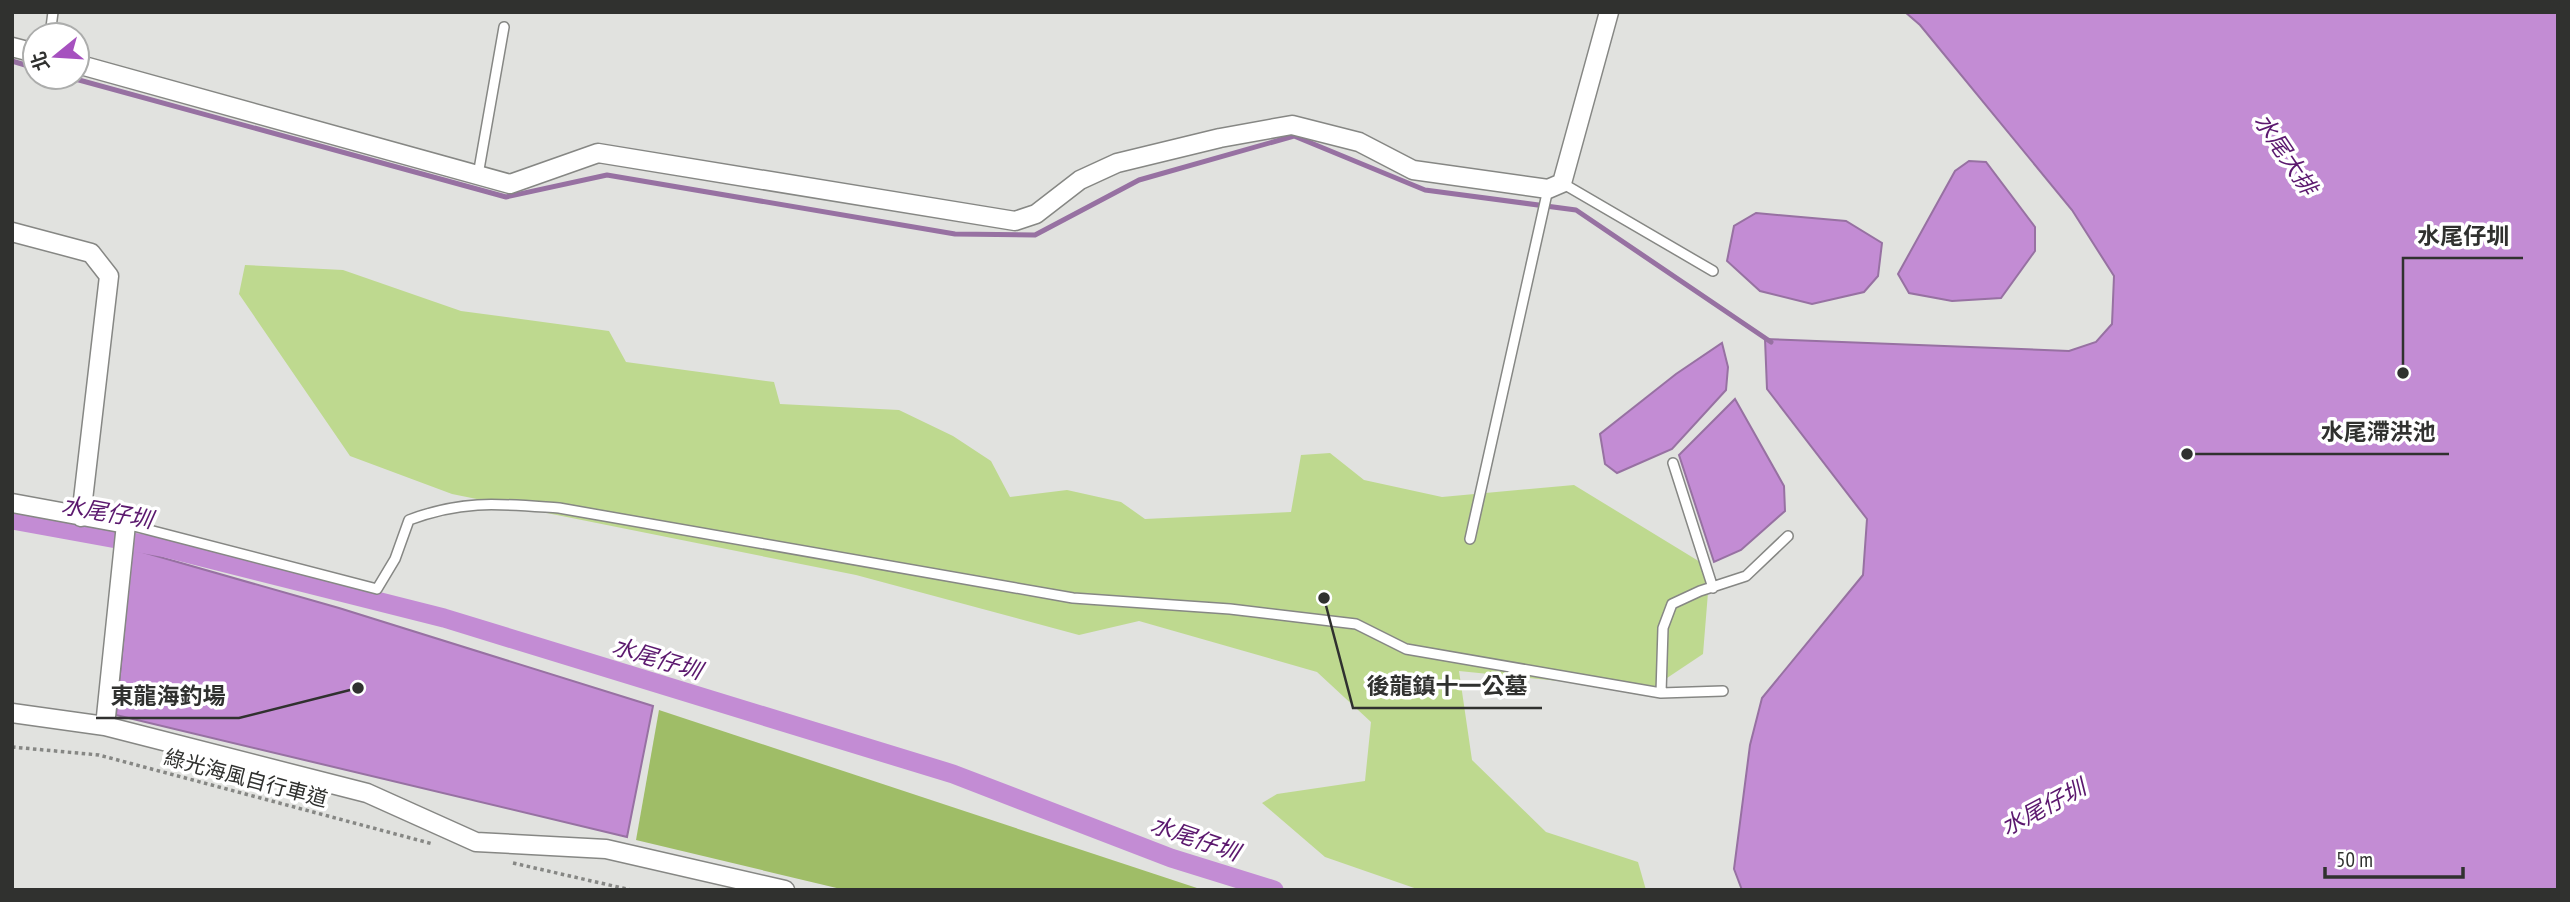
<svg xmlns="http://www.w3.org/2000/svg" width="2570" height="902" font-family="'PT Sans Narrow','Noto Sans TC',sans-serif">
<rect width="100%" height="100%" fill="#e1e2df"/>
<path fill="#bed98f" d="M245,265L343,270L461,311L609,331L626,362L774,382L780,404L899,410L953,436L991,461L1010,497L1067,490L1121,502L1145,519L1291,512L1301,455L1330,453L1364,480L1442,497L1574,485L1710,568L1703,654L1649,690L1459,671L1472,760L1546,832L1638,862L1646,890H1420L1325,857L1262,803L1277,794L1365,781L1371,722L1317,672L1139,621L1079,635L856,575L452,494L350,456L239,294Z"/>
<path fill="#9fbd67" d="M659,710L1203,890H845L636,840Z"/>
<path fill="#c38cd4" stroke="#9771a2" stroke-width="2" d="M1905,12H2558V890H1742L1734,869L1750,745L1762,698L1863,575L1867,519L1767,389L1765,339L2069,351L2096,342L2112,324L2114,276L2072,210L1920,25Z
M1969,161L1986,162L2035,227V251L2001,298L1952,301L1909,293L1898,274L1955,171Z
M1756,213L1846,221L1882,243L1878,276L1864,292L1812,304L1760,291L1727,261L1734,226Z
M1722,343L1728,367L1726,390L1672,449L1617,473L1605,464L1600,434L1676,374Z
M1735,399L1784,486L1785,511L1741,550L1714,562L1679,455Z
M132,549L339,608L653,706L627,837L116,715Z"/>
<g fill="none" stroke-linecap="round" stroke-linejoin="round">
<path stroke="#9771a2" stroke-width="5" d="M12,61L35,68
M68,77L506,197L607,175L955,234L1035,235L1139,180L1294,136L1425,190L1576,210L1771,342"/>
<path stroke="#c38cd4" stroke-width="19" d="M12,520L166,548L444,618L953,774L1171,858L1274,890"/>
<defs>
<path id="service" d="M50,35L53,12
M478,175L504,27
M1562,183L1713,271
M1673,463L1713,588
M126,524L377,589L395,559L409,520C464,499 502,504 559,508L1073,598L1230,609L1356,624L1406,649L1661,693L1723,691
M1470,539L1548,189
M1661,693L1663,628L1672,604L1700,591L1746,576L1788,536"/>
<path id="minor" d="M12,47L35,53
M77,64L510,184L598,153L1015,221L1036,214L1080,180L1117,163L1220,138L1292,125L1359,142L1413,170L1548,189L1562,183L1609,12
M12,232L91,253L109,276L81,517
M12,503L126,524L105,726
M12,713L105,726L367,793L476,842L606,849L785,890"/>
</defs>
<use href="#service" stroke="#868784" stroke-width="12"/>
<use href="#minor" stroke="#868784" stroke-width="21"/>
<path stroke="#868784" stroke-width="3.5" stroke-dasharray="3.5 3.5" stroke-linecap="butt" d="M12,747L99,755L433,844
M513,863L631,890"/>
<use href="#service" stroke="#fff" stroke-width="9"/>
<use href="#minor" stroke="#fff" stroke-width="18"/>
</g>
<g text-anchor="middle" dominant-baseline="central" stroke-width="7" stroke-linejoin="round" paint-order="stroke">
<g font-size="21" fill="#30312f" stroke="#fff">
<text transform="translate(246 778) rotate(15)">綠光海風自行車道</text>
</g>
<g font-size="23" font-style="italic" fill="#5b186e" stroke="#fff">
<text transform="translate(2286 154) rotate(56)">水尾大排</text>
<text transform="translate(107 512) rotate(10)">水尾仔圳</text>
<text transform="translate(657 658) rotate(17)">水尾仔圳</text>
<text transform="translate(2043 807) rotate(-28)">水尾仔圳</text>
<text transform="translate(1195 838) rotate(19)">水尾仔圳</text>
</g>
</g>
<path fill="none" stroke="#30312f" stroke-width="2.5" d="M2403 373L2403 258H2523M2187 454L2306 454H2449M1324 598L1353 708H1542M358 688L239 718H96"/>
<g fill="#30312f" stroke="#fff" stroke-width="2.5">
<circle cx="2403" cy="373" r="7"/>
<circle cx="2187" cy="454" r="7"/>
<circle cx="1324" cy="598" r="7"/>
<circle cx="358" cy="688" r="7"/>
</g>
<g font-size="23" text-anchor="middle" font-weight="bold" fill="#30312f" stroke="#fff" stroke-width="7" stroke-linejoin="round" paint-order="stroke">
<text x="2463" y="244">水尾仔圳</text>
<text x="2378" y="440">水尾滯洪池</text>
<text x="1447" y="694">後龍鎮十一公墓</text>
<text x="168" y="704">東龍海釣場</text>
</g>
<rect width="2570" height="902" fill="none" stroke="#30312f" stroke-width="28"/>
<g transform="translate(56 56) rotate(252)"><circle r="33" fill="#ffffff" stroke="#acadac" stroke-width="2"/>
<path d="M0-5L12 26L0 18L-12 26Z" fill="#a651bf"/>
<text y="-10" font-size="19" font-weight="bold" text-anchor="middle" fill="#30312f">北</text>
</g>
<path d="M2325 867v10h138v-10" fill="none" stroke="#30312f" stroke-width="3.5"/>
<text x="2336" y="867" font-size="21" fill="#30312f" stroke="#ffffff" stroke-width="5" paint-order="stroke">50 m</text>
</svg>
